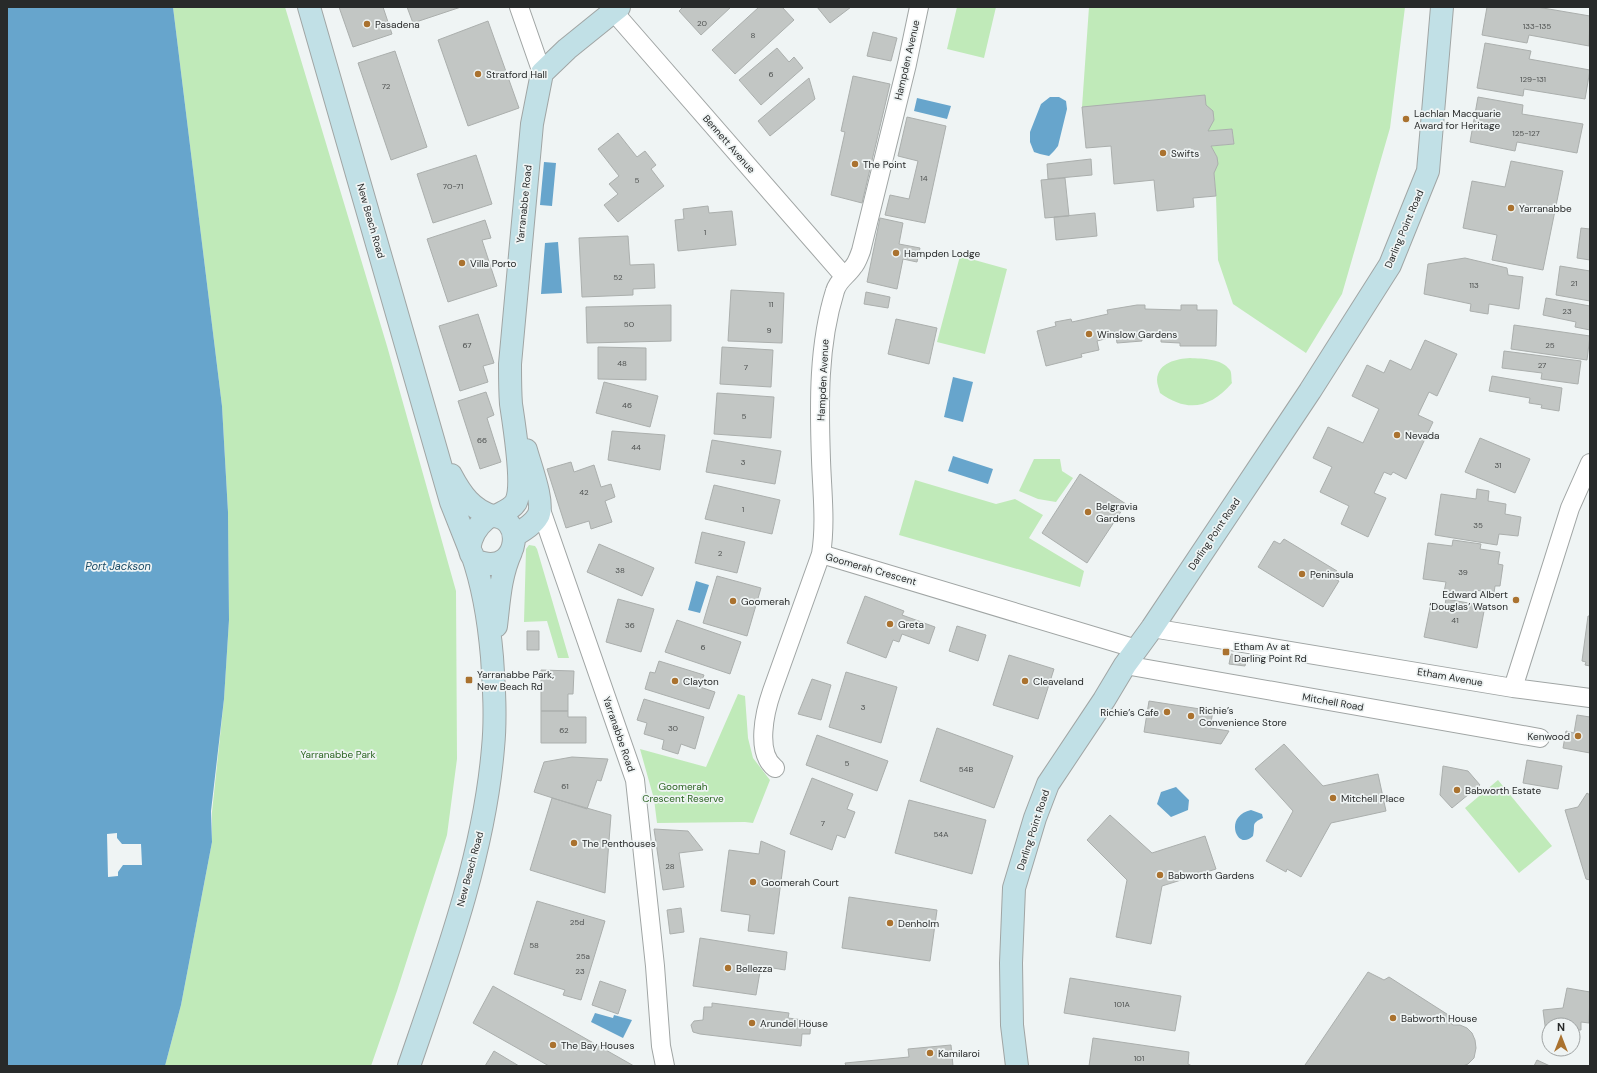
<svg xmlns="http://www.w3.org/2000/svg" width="1597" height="1073" font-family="'DM Sans',sans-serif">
<rect width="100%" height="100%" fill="#eff4f4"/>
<path fill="#c0eab9" d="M173,7H285L387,346L456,591L457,759L447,835L397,991L371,1066H165L181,1005L212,842V812L224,699L229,620L228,512L222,406Z
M957,7H996L984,58L947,49Z
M1089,7H1405L1390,128L1342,294L1306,353L1233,304L1218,260L1216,196L1214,173L1217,157L1211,146L1234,144L1232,129L1208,131L1082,107Z
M960,256L1007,269L985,354L937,342Z
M1190,358C1203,359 1221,358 1230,370C1232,373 1231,379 1232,383C1210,408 1188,413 1160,393C1159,389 1157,384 1157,380C1158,362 1177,359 1190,358Z
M1034,459H1060L1062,471L1073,478L1056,502L1038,499L1019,491Z
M915,480L996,504L1015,499L1043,515L1029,538L1084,571L1080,587L899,535Z
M529,545L535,546L537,549L569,658H558L547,621L524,622L526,549Z
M738,694L745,696L748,738L753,758L770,780L753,823L745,822L657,823L654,799L640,749L706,767Z
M1498,780L1552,846L1519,873L1465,808Z"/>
<path fill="#67a5cc" d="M7,7H173L222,406L228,512L229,620L224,699L211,811L212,842L181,1005L165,1066H7Z
M1050,97H1059L1066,101L1067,109L1058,146L1054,151L1049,156L1040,154L1034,152L1030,142V132L1041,104Z
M917,98L951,106L947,119L914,111Z
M544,162L556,163L552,206L540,205Z
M558,242L562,293L541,294L545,243Z
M953,377L973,382L963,422L944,417Z
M953,456L993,469L988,484L948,471Z
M696,581L709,585L700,613L688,610Z
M1176,787L1189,800L1188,810L1171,817L1157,804L1161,792Z
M1251,810L1262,814L1263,818C1250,824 1256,824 1253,836C1237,852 1223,816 1251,810Z
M595,1013L613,1018L614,1015L632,1020L623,1038L591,1022Z"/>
<path fill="#eff4f4" d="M117,833V838L122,844H141L142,865H123L118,872V876L108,877L107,834Z"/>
<path fill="#c2c6c4" stroke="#abafad" d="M339,7H383L392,34L353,47Z
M407,7H461L413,23Z
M683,7H731L701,35L679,11Z
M759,7H782L794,20L735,74L712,50Z
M817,7H851L830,23Z
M1487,7H1537L1590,16L1589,46L1529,35L1527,43L1482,35Z
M488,21L519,108L468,126L438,40Z
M873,32L897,38L891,61L867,56Z
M1485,43L1531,51L1529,59L1590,70L1585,99L1524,89L1523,96L1477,88Z
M777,48L789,62L794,57L803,68L761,105L739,80Z
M395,51L427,147L391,160L358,63Z
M853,76L890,84L862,203L831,195L845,132L841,131Z
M809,78L815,99L770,136L758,121Z
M1205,95L1206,105L1213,111L1214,120L1208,131L1232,129L1234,144L1211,146L1217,157L1218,164L1214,173L1216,196L1193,198L1194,207L1157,211L1154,180L1114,184L1111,146L1086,148L1082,107Z
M1478,97L1523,105L1522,114L1583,124L1577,153L1517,142L1515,151L1470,142Z
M907,117L946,126L925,223L885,215L890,195L909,199L918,161L898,156Z
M618,133L637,157L645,151L656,165L651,169L664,186L618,222L604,205L618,194L609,184L619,176L598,149Z
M476,155L492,204L433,223L417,174Z
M1091,159L1092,175L1048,179L1047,164Z
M1511,161L1563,171L1543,270L1492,260L1497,235L1463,228L1472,181L1505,187Z
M1065,178L1069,216L1045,218L1041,180Z
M708,206L709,213L732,211L736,245L678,251L675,220L684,219L683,209Z
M1095,213L1097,236L1056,240L1054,217Z
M880,218L903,223L899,244L920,248L917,262L903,259L897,289L867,282Z
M485,220L491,238L482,240L497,286L448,302L427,239Z
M1581,228L1590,229V260L1577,258Z
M628,236L630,265L654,264L655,288L633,289V295L582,297L579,238Z
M1465,258L1507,268L1508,275L1523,277L1519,309L1489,304L1488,314L1470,311L1471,304L1424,294L1428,264Z
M1560,266L1590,271V301L1556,295Z
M731,290L784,293L782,343L728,341Z
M866,292L890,297L888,308L864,304Z
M1546,298L1590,306V330L1575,327L1576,322L1543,315Z
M671,305V341L587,343L586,307Z
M1137,305H1145V309L1181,310V305H1197V310H1217L1216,346H1180V343L1161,342V333L1141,332L1142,341L1117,343L1116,336L1097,341L1099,350L1081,354L1082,357L1046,366L1037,331L1056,326L1055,322L1071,319L1072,322L1108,314L1107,310Z
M478,314L494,363L483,366L488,382L460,391L439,326Z
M896,319L937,328L929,364L888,354Z
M1514,325L1590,336L1587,360L1511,349Z
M1425,340L1457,354L1437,396L1429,392L1418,415L1433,422L1406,479L1393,472L1391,475L1384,472L1374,493L1386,498L1368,537L1341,524L1349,506L1320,492L1332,467L1313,458L1328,427L1363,443L1379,409L1352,396L1367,365L1384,373L1390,360L1411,370Z
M598,347L646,348V380L598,379Z
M722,347L773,350L771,387L720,384Z
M1504,351L1581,361L1578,384L1541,379L1542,373L1502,368Z
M1492,376L1562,388L1559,411L1541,408L1542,405L1529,403L1530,398L1489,391Z
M604,382L658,396L650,427L596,413Z
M486,392L494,415L487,418L501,462L480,469L458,401Z
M717,393L774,397L771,438L714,434Z
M612,431L665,435L660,470L608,460Z
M1480,438L1530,459L1515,493L1465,472Z
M712,440L781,451L775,484L706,472Z
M571,462L574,472L594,465L601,487L611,484L615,497L605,501L612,522L591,529L589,521L566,528L547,469Z
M1080,474L1126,504L1087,563L1042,533Z
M714,485L780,500L772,534L705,519Z
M1477,489L1489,491L1488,501L1506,504L1505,514L1521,517L1518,536L1499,534L1497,545L1435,535L1441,494L1476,499Z
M702,532L745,542L737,573L695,563Z
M1284,539L1337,571L1333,578L1339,581L1323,607L1258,567L1274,541L1280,544Z
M1453,540L1481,544L1480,549L1500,552L1498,564L1503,565L1500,586H1495L1494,593L1475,590L1474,597L1444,592L1446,582L1423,579L1428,543L1452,546Z
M599,544L654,568L642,596L587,572Z
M717,576L761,588L747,636L703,623Z
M865,596L904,611L902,615L935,627L929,644L902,634L899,642L893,640L886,658L847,643Z
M618,599L654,609L641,652L606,642Z
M1446,599L1485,606L1477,648L1424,637L1431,603L1445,605Z
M1588,616H1590V666L1585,665L1586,662L1582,661Z
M677,620L741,642L730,674L665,652Z
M957,626L986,635L978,661L949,651Z
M527,631H539V650H527Z
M1231,654L1247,657L1245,666L1229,664Z
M1009,655L1054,669L1038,719L993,705Z
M659,661L704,675L700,687L715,692L709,709L645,689L650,672L655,673Z
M541,670L574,671L573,694H568V711H541Z
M846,672L897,687L881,743L829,727Z
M812,679L831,685L821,720L798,714Z
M644,699L704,717L695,749L681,744L678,754L662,749L664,740L644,734L647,723L637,720Z
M1149,701L1213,711L1210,728L1229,731L1221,744L1144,732Z
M541,711H568V717H586V743H541Z
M1577,715L1590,717V753L1563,748L1566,731L1574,733Z
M937,728L1013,756L994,808L920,781Z
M817,735L888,761L877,791L806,765Z
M1284,744L1323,786L1378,774L1386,811L1331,823L1301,877L1287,869L1286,872L1266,861L1293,811L1255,769Z
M572,757L608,759L601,781L597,780L587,809L534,792L544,762Z
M1527,760L1562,766L1558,789L1523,783Z
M1443,766L1468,771L1480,785L1452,808L1440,795Z
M812,778L853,794L847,809L855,812L845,838L837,835L832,850L790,834Z
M1587,793L1590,795V880L1586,879L1565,810L1578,807Z
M552,798L611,815L605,893L530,870Z
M909,800L986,820L972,874L895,853Z
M1110,815L1152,853L1205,836L1216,869L1162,886L1151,944L1116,937L1127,880L1087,840Z
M654,829L688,831L703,850L679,853L684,887L663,890Z
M761,841L785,851L774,934L748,931L750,915L721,911L729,850L759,854Z
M849,897L937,910L930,961L842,948Z
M537,901L605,921L581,1000L563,995L565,990L514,974Z
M681,908L684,932L670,934L667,910Z
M700,938L787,952L785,970L761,966L756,995L693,986Z
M1368,972L1384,980L1389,977L1450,1016L1448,1021L1453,1025H1460L1467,1028L1472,1033L1475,1040L1476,1048L1474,1058L1468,1064L1463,1066H1307L1305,1065Z
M1070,978L1181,996L1175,1031L1064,1013Z
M600,981L626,990L618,1014L592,1005Z
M493,986L634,1066H549L473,1023Z
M1567,988L1590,992L1589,1023L1581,1022V1030H1573V1025H1549V1033H1546L1543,1010L1563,1008Z
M712,1003L789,1013L788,1018L811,1021L810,1034H802L801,1046L700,1034L693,1032L691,1025L694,1021L703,1020L704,1007H712Z
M1093,1038L1189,1052L1188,1064L1192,1066H1089Z
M951,1045L953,1066H846L845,1063L909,1057L908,1049Z
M494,1051L519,1066H485Z
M1537,1060L1550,1066H1534Z"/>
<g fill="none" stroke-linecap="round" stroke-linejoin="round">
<defs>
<path id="street" d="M519,7L542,73
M613,11L844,276
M540,507L635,780L655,966L661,1046L665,1066
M821,554C826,523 822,491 821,460C819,404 818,345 835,291C838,280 847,276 853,267C857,263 859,256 861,251L907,64L919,7
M1152,628L1513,688L1590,698
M1125,665L1540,738
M1513,688L1570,508L1590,463
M775,768C755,753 765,711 772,691L821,554L1137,649"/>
<path id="secondary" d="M309,7L451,502L470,550
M451,475C461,494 472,510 493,516
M491,516C525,515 520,572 483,563C457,557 475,523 491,516Z
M496,516C503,512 512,509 516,502C524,486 514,424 511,404C510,391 510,378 510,364L532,124L542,73L567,49L619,7
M514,536C522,531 533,525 538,516C545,504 530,465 526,450
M496,626C499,601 500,576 511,552
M409,1066C444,964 484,856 493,748C496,718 494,687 492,657C489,622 484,588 472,554
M1017,1066L1012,1025L1011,963L1014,888L1035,818L1048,784L1104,700L1125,665L1152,628L1310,391L1390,265L1428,171L1442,7"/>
</defs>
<use href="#street" stroke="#a0a5a4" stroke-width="20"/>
<use href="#secondary" stroke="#a0a5a4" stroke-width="24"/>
<use href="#street" stroke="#fff" stroke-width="18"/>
<use href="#secondary" stroke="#c1e0e6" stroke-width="22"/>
</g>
<g fill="#aa722f" stroke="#eff4f4" stroke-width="1.5">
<circle cx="367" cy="24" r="4"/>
<circle cx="478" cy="74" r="4"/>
<circle cx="1406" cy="119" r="4"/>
<circle cx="1163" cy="153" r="4"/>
<circle cx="855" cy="164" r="4"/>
<circle cx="1511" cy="208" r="4"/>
<circle cx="896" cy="253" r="4"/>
<circle cx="462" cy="263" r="4"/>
<circle cx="1089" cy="334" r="4"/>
<circle cx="1397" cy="435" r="4"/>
<circle cx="1088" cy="512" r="4"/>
<circle cx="1302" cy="574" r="4"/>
<circle cx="1516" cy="600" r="4"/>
<circle cx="733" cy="601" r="4"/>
<circle cx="890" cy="624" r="4"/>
<rect x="1222" y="648" width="8" height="8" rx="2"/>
<rect x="465" y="676" width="8" height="8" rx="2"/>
<circle cx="675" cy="681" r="4"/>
<circle cx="1025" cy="681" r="4"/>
<circle cx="1167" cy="712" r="4"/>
<circle cx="1191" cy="716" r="4"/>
<circle cx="1578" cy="736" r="4"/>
<circle cx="1457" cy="790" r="4"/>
<circle cx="1333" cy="798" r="4"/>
<circle cx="574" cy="843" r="4"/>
<circle cx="1160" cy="875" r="4"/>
<circle cx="753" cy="882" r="4"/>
<circle cx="890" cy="923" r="4"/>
<circle cx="728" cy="968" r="4"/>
<circle cx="1393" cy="1018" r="4"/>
<circle cx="752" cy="1023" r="4"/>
<circle cx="553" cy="1045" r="4"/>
<circle cx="930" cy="1053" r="4"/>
</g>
<g text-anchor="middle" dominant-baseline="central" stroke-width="3.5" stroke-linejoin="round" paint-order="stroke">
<g font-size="8" fill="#4e5150">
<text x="702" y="23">20</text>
<text x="1537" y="26">133-135</text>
<text x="753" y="35">8</text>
<text x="771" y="74">6</text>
<text x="1533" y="79">129-131</text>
<text x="386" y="86">72</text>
<text x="1526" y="133">125-127</text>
<text x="924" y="178">14</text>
<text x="637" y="180">5</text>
<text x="453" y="186">70-71</text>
<text x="705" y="232">1</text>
<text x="618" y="277">52</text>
<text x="1574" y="283">21</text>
<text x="1474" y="285">113</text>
<text x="771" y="304">11</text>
<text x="1567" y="311">23</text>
<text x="629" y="324">50</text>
<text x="769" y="330">9</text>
<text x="467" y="345">67</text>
<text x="1550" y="345">25</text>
<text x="622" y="363">48</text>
<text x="1542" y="365">27</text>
<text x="746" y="367">7</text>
<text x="627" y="405">46</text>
<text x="744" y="416">5</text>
<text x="482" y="440">66</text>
<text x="636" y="447">44</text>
<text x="743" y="462">3</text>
<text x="1498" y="465">31</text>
<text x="584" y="492">42</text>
<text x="743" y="509">1</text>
<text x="1478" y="525">35</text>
<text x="720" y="553">2</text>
<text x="620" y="570">38</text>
<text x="1463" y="572">39</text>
<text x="1455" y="620">41</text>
<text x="630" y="625">36</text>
<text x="703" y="647">6</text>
<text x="863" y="707">3</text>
<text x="673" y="728">30</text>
<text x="564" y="730">62</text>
<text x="847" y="763">5</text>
<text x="966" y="769">54B</text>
<text x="565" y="786">61</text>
<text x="823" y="823">7</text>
<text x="941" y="834">54A</text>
<text x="670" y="866">28</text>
<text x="577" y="922">25d</text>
<text x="534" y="945">58</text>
<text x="583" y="956">25a</text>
<text x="580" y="971">23</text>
<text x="1122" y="1004">101A</text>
<text x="1139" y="1058">101</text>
</g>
<g font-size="10" fill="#282a2a" stroke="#eff4f4" text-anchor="start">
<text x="375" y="24">Pasadena</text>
<text x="486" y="74">Stratford Hall</text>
<text x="1414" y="113">Lachlan Macquarie<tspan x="1414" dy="12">Award for Heritage</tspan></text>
<text x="1171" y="153">Swifts</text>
<text x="863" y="164">The Point</text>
<text x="1519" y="208">Yarranabbe</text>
<text x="904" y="253">Hampden Lodge</text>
<text x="470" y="263">Villa Porto</text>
<text x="1097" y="334">Winslow Gardens</text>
<text x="1405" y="435">Nevada</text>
<text x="1096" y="506">Belgravia<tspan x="1096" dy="12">Gardens</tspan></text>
<text x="1310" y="574">Peninsula</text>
<text x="1508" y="594" text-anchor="end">Edward Albert<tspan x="1508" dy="12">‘Douglas’ Watson</tspan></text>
<text x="741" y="601">Goomerah</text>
<text x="898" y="624">Greta</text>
<text x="1234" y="646">Etham Av at<tspan x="1234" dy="12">Darling Point Rd</tspan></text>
<text x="477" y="674">Yarranabbe Park,<tspan x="477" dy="12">New Beach Rd</tspan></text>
<text x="683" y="681">Clayton</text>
<text x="1033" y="681">Cleaveland</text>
<text x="1199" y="710">Richie’s<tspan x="1199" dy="12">Convenience Store</tspan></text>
<text x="1159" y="712" text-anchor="end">Richie’s Cafe</text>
<text x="1570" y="736" text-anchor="end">Kenwood</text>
<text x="1465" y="790">Babworth Estate</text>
<text x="1341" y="798">Mitchell Place</text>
<text x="582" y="843">The Penthouses</text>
<text x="1168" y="875">Babworth Gardens</text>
<text x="761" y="882">Goomerah Court</text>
<text x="898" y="923">Denholm</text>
<text x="736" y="968">Bellezza</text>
<text x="1401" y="1018">Babworth House</text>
<text x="760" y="1023">Arundel House</text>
<text x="561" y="1045">The Bay Houses</text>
<text x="938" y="1053">Kamilaroi</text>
</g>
<g font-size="10" fill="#282a2a" stroke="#eff4f4">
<text transform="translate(907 60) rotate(-77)">Hampden Avenue</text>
<text transform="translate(729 144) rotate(49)">Bennett Avenue</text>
<text transform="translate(524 204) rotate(-84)">Yarranabbe Road</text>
<text transform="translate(371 221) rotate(74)">New Beach Road</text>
<text transform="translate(1404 229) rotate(-67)">Darling Point Road</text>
<text transform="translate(823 380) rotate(-87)">Hampden Avenue</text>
<text transform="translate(1214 534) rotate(-56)">Darling Point Road</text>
<text transform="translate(871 569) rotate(16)">Goomerah Crescent</text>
<text transform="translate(1450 677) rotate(10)">Etham Avenue</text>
<text transform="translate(1333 702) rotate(10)">Mitchell Road</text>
<text transform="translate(619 734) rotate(71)">Yarranabbe Road</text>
<text transform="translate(1033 830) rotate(-72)">Darling Point Road</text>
<text transform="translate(470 869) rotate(-75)">New Beach Road</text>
</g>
<g font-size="10" fill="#2c6522" stroke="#eff4f4">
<text x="338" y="754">Yarranabbe Park</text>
<text x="683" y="786">Goomerah<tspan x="683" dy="12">Crescent Reserve</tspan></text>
</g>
<g font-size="11" font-style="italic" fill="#1a4b66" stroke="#eff4f4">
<text x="118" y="566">Port Jackson</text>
</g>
</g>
<rect width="1597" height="1073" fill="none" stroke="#282a2a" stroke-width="16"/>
<g transform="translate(1561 1037)"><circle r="19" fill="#eff4f4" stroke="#9fa3a3"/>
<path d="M0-3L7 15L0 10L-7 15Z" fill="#aa722f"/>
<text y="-6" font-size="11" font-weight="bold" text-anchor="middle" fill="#282a2a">N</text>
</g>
</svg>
